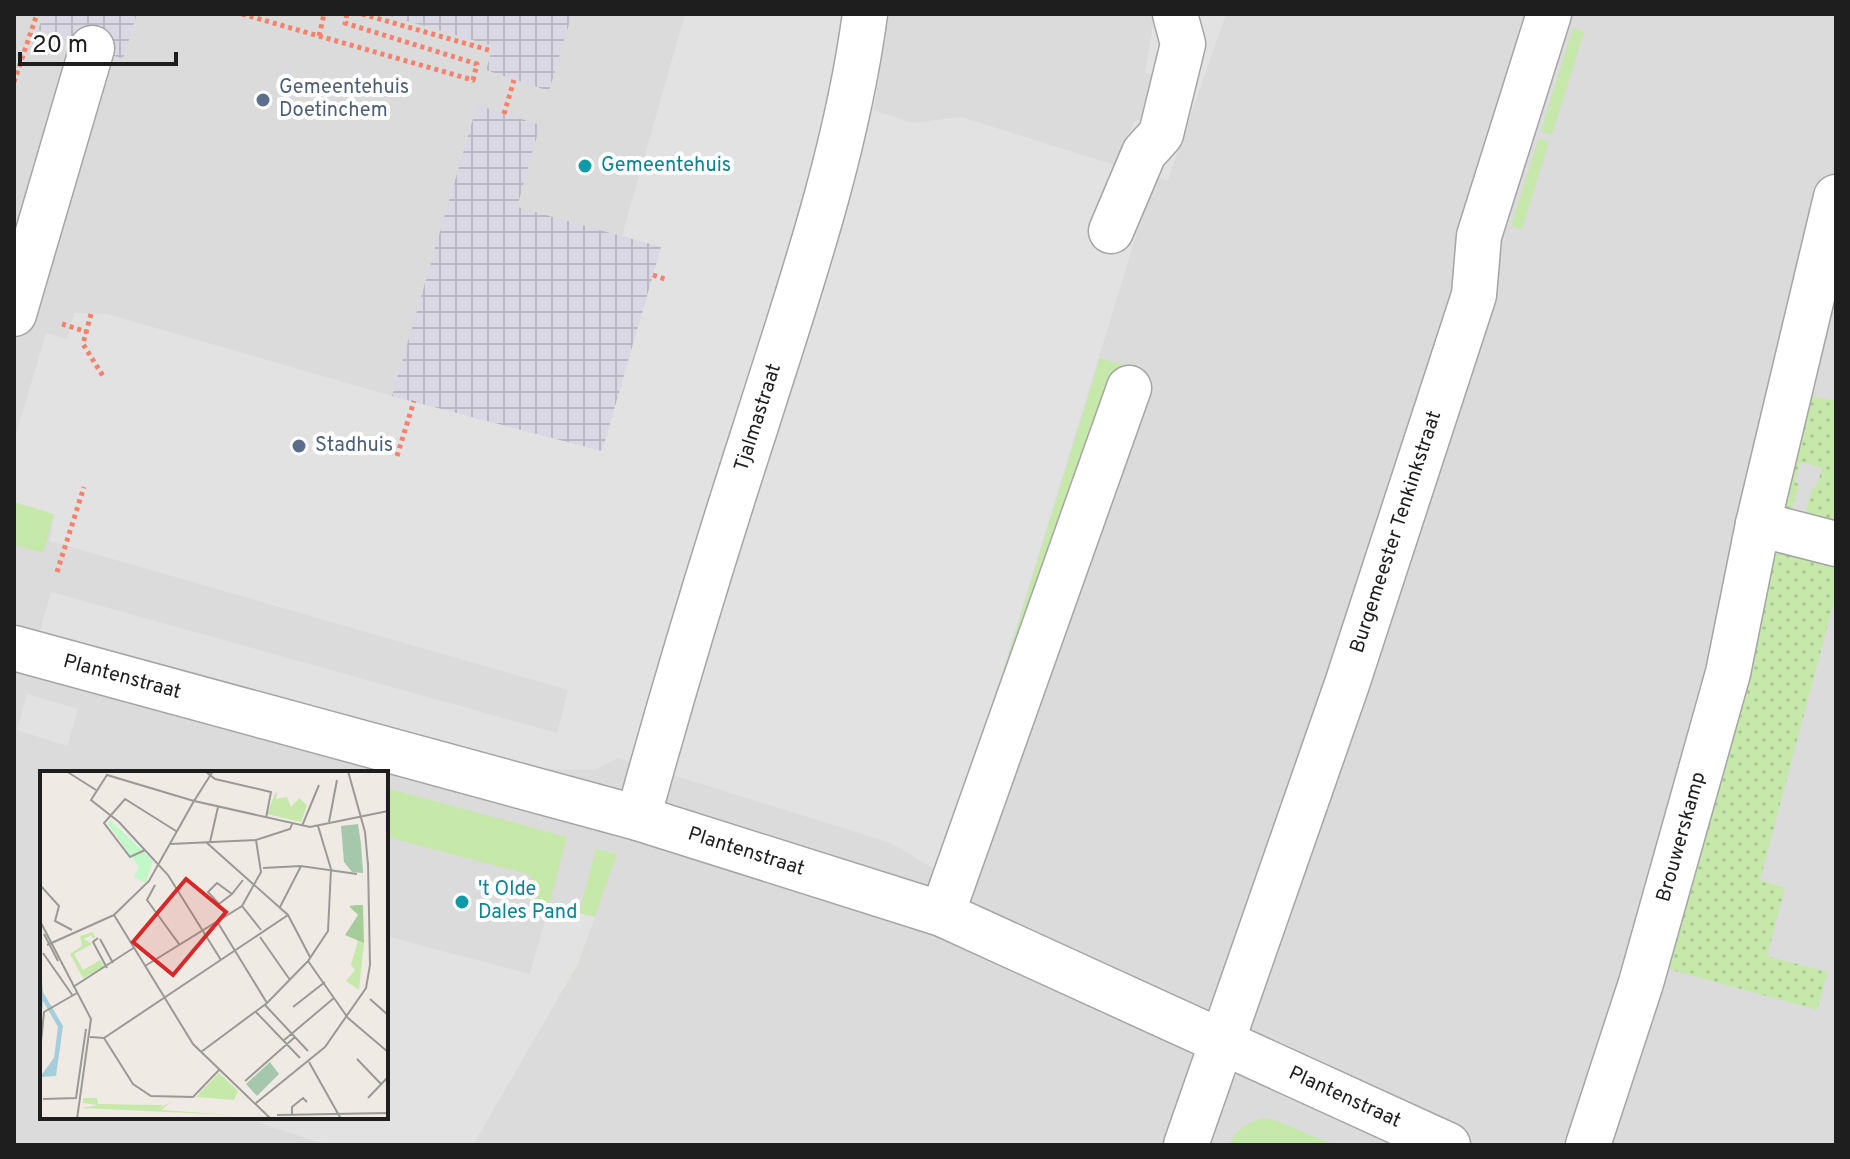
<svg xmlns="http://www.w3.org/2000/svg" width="1850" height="1159" font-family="Overpass,sans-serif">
<defs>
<pattern id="grass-dots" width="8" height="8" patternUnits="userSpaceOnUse" patternTransform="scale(2)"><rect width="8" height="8" fill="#c6e8aa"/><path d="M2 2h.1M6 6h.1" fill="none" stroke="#aac792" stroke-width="1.8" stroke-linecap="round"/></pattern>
<pattern id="plaza-grid" width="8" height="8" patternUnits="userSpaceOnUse" patternTransform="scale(2)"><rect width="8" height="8" fill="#d9d8e4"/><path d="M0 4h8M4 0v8" fill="none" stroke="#bab9c3"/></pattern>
</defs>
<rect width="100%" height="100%" fill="#efebe4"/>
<path fill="#dcdbdb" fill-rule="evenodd" d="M14,14H1836V1145H14ZM42,773H386V1117H42Z"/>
<path fill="url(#grass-dots)" d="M1811,396L1836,401V528L1803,520L1812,488H1816L1822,468L1801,462L1795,482L1799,484L1790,516L1781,510L1806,399Z
M1768,548L1836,556V594L1760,880L1785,888L1767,956L1828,972L1817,1010L1675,971L1669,968L1665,960Z"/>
<path fill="#c6e8aa" d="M1573,28L1584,32L1552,135L1541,131Z
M1539,138L1549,142L1522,229L1511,226Z
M1100,358L1126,366L941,874Z
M14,502L54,514L43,553L14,545Z
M386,788L567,837L549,906L525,899L531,875L386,837Z
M596,849L617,854L578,964L556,1002Z
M1262,1118L1277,1121L1335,1145H1228C1237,1130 1245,1123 1262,1118Z"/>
<path fill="#e2e2e2" d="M685,14H888L874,110L912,123L961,117L1115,165L1134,122L1138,120L1148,122L1156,74L1145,73L1155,14H1226L1168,180L1154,177L941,873L891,843L618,758L595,770L545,769L40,631L51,592L557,733L568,690L50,541L54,514L14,502V441L46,333L67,339L74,313L107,314L392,396L602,451L661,248L622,236Z
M27,694L78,709L67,746L17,730Z
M549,906L595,917L578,964L473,1145H328L241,1117H386V936L530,974Z"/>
<path fill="url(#plaza-grid)" d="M44,14H137L123,59L38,30Z
M383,14H572L549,91L486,70L493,46Z
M477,105L540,125L517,207L661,247L602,451L392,396Z"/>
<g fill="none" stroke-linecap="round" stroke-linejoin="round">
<defs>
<g id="minor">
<path d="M1111,231L1144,153L1161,134L1183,44L1175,14"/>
<path d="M14,314L92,48"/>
<path d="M1758,524L1836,544"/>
<path id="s1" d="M14,648L638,818L942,914L1448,1145"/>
<path id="s2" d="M638,818C674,687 713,558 755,429C798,293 846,156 865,14"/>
<path d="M942,914L1129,388"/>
<path id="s3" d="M1186,1145L1347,684L1474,295L1479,236L1549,14"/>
<path id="s4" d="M1588,1145L1641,983L1728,673L1758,524L1836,197"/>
</g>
</defs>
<use href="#minor" stroke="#a5a5a5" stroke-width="47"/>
<path stroke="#f6816d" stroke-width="5" stroke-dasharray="4 4" stroke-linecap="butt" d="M242,14L473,80L477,64L345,23L347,14
M362,14L492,51
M319,36L324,14
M14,82L37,14
M504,114L514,80
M653,275L668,280
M91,314L83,344L103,376
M62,324L87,332
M397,456L414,401
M57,572L84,487"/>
<use href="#minor" stroke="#fff" stroke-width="44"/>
</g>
<g fill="#5c6f8a" stroke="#fff" stroke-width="3">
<circle cx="263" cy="100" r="8"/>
<circle cx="299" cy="446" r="8"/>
</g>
<g fill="#0f9aa8" stroke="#fff" stroke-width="3">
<circle cx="585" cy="166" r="8"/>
<circle cx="462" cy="902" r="8"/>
</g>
<g text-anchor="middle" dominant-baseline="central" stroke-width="8" stroke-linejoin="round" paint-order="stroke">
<g font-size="20" fill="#4e5e75" stroke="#fff" text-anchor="start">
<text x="279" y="88">Gemeentehuis<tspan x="279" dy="23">Doetinchem</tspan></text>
<text x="315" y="446">Stadhuis</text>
</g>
<g font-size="20" fill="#0d838f" stroke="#fff" text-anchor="start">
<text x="601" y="166">Gemeentehuis</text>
<text x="478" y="890">'t Olde<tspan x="478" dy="23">Dales Pand</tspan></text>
</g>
<g font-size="20" fill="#1e1e1e" stroke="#fff">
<text stroke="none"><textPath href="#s2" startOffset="418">Tjalmastraat</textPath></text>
<text stroke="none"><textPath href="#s3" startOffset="648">Burgemeester Tenkinkstraat</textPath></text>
<text stroke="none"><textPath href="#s1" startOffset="112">Plantenstraat</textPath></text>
<text stroke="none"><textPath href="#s4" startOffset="322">Brouwerskamp</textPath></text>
<text stroke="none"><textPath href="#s1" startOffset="760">Plantenstraat</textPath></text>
<text stroke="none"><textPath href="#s1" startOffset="1408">Plantenstraat</textPath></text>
</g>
</g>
<g transform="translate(40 771)">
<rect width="348" height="348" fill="#efebe4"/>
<path d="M236,20L237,23L236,28L247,26L251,36L259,27L267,34L261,51L227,43ZM53,161L55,166L54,168L51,164L44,168L52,173L34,183L43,199L60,189L65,196L43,207L30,183L42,175L40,165ZM318,169L324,172L319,219L306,210L315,199L311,194ZM179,302L198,320L194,329L156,326ZM43,327H57L58,333L123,334L119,338L130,331L122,339L192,344L41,337L58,334L43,332Z" fill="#c6e8aa"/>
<path d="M317,134H323L324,172L305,164L318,144L309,135Z" fill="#a6cd99"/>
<path d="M318,53L321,73L323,102L312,101L304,91L301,55ZM230,291L239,303L217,325L206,313Z" fill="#a5c7ac"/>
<path d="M70,49L113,90L105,112L94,106L99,96L68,53Z" fill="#c1f8c8"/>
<path d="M0,189L3,221L23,255L16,305L0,306L14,287L18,256L3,230L0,262Z" fill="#a5cddb"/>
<path fill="none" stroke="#9b9995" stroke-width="2" d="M26,0L56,19M165,0L175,8L231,21L226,47M173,0L154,30L67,4L51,29L79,51L128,104L181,189M308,0L325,61L328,94M289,51L297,9M262,55L279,14M170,71L178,36M167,72L248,144L270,186M130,73L216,69L250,58L252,53M105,79L90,86L64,52L85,28L136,60M223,97L261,95M0,114L19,135L15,150L32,159M115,114L107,129L139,173M192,123L177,112L168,121L179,133L192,123L203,109M202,135L221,159M240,136L261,95L317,103M0,150L51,248L37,348M178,152L227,232M4,163L18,190M220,166L250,209M58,167L53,171L67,197M60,168L73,192M7,174L74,144M3,182L33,225M268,190L308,247L348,281M105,195L202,135L221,101L216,69M33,216L95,176M330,228L348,244M225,234L268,280M253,236L285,211M216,241L260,287M50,266L64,267L248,144M64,267L93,313L111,325L153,326L180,298M243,270L294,227M0,281L4,241L37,222M161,281L227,232L268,190L288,160L291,98L278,55M317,288L341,313M269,291L301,348M205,310L255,266M328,327L348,306M3,328L36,327L46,258M216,332L285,276L326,217L330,194L328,91M237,344L348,342M252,345V336L263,327L267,331M231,348L153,273L74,144L109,110L154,30L270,56L348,40"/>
<path fill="#d62828" fill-opacity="0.15" stroke="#d62828" stroke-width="4" d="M146,108L186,141L133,204L93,171Z"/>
<rect width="348" height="348" fill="none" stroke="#1e1e1e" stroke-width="4"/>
</g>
<rect width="1850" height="1159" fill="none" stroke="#1e1e1e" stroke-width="32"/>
<path d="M20 52v12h156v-12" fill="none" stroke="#1e1e1e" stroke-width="4"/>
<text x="32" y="52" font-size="24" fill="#1e1e1e" stroke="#ffffff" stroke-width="6" paint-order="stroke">20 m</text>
</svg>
